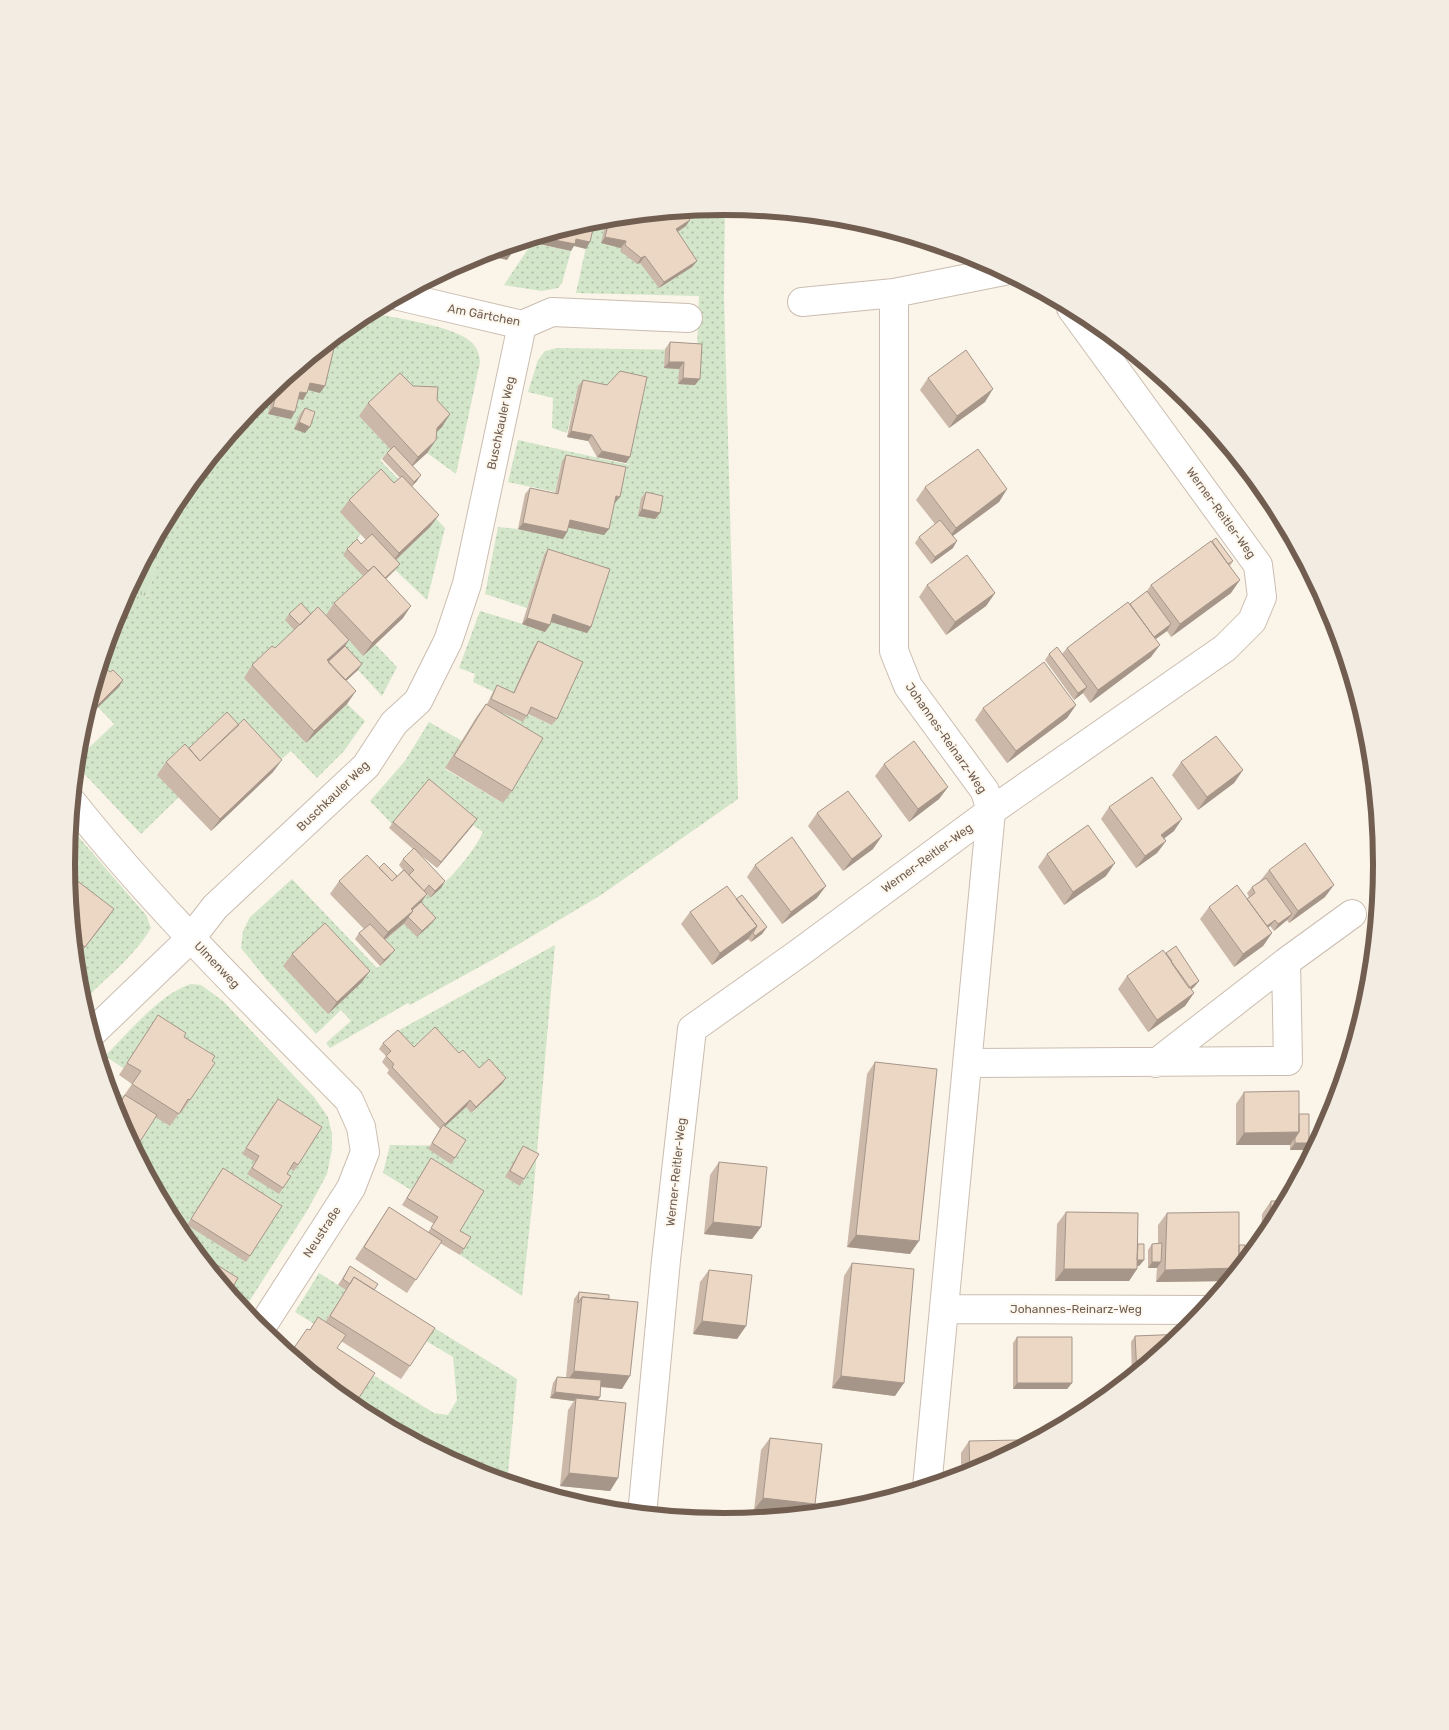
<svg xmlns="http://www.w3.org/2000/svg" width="1449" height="1730" font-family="Rubik,sans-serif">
<defs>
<pattern id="grass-dots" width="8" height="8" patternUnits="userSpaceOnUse" patternTransform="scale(1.25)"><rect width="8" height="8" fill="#d3e6c9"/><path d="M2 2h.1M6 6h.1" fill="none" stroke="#b0bea6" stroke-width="1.8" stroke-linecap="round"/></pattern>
<pattern id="park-tufts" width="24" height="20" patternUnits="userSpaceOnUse" patternTransform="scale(1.25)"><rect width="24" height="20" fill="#d3e6c9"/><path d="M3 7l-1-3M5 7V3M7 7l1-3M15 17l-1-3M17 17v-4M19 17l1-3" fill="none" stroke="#b0bea6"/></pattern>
</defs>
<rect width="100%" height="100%" fill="#faf4e9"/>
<path fill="url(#grass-dots)" d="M725,207L724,296L738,799L601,895L492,960L410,1005L408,1003L330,1048L326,1043L351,1021L341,1010L316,1034L266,979L241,948L243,931L250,917L292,879L377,968L380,966L379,945C399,927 413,916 425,892L430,897C450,878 471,857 483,832L473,825L392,824L370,801L405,761L429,722L462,741L445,769L503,803L486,705L527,714L552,725L509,699L473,682L475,674L459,668L480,611L546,631L544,555L527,608L485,594L498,527L518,529L565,527L611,502L615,503L562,462L555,492L508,482L518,440L630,465L626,463L643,383L603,391L578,386L567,433L552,428L553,398L528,392L538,360L545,351L557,348L697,350L699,296L576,293L591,224L586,222L596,219Z
M532,243L571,251L562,283L558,288L542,291L504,285Z
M369,312C392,318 459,326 473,344C478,349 479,355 480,362L456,474L427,453L428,440L359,415L390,449V452L380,460L445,528L427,600L390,565L341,512L361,534L352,546L365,578L363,655L375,644L397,667L382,696L358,670L296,632L305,743L347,704L365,721L344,751L317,778L291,751L270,769L179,759L157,774L179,797L141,834L76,765L77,759L114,724L98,707L99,672L116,613L128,591L148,597L167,519L177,499L259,399L359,318Z
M70,827L146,915L151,928C136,954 111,974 89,995L78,987L76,960L105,922L69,894L66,865Z
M555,945L533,1197L522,1296L460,1255L466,1244L427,1165L411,1190L383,1173L390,1145L462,1146L438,1131L466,1107L472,1113L502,1084L409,1053L392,1034Z
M191,984L201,985L223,1001L314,1097L328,1117L332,1134V1149L327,1174L307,1211L243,1311L177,1230L116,1117L108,1089L124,1096L170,1126L123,1068L105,1056C128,1033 161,993 191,984Z
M319,1273L346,1290L321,1328L295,1312Z
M373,1290L517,1379L507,1484L472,1473L359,1412L352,1407L365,1370L434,1413L448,1415L457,1400L453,1357L426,1341Z"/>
<path fill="url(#park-tufts)" d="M167,519L148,597L128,591Z"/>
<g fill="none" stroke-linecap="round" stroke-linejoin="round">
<defs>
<path id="minor" d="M894,293V651L908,686L985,791L991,811L927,1488
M399,296L522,325L552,312L688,318
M802,302L894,293L1004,271
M72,802C157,909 255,1004 349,1100L361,1127L365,1152L351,1188L259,1331
M91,1034L191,938L215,907L366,766L394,723L418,701L448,641L467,584L522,325
M968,1063L1288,1061L1286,962L1352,914
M1156,1063L1286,962
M945,1309L1206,1310
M642,1515L666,1260L692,1029L799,953L991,811L1225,648L1252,621L1262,597L1258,565L1071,308"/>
</defs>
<use href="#minor" stroke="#cbbdb0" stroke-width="30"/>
<use href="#minor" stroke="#fff" stroke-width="28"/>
</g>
<path fill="#cbb8a9" d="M684,211L686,226L678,232L697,261L692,267L659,288L640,263L637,264L620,251L621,248L601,243L607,218Z
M670,342L702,344L695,385L678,384L679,369L664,368L665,349Z
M325,346L320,393L308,390L303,400L298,399L291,419L268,414L273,393L268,392Z
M928,378L985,402L949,428L920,390Z
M583,380L630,457L626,463L597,457L588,441L567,437L578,386Z
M413,386L437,400L450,414L442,427L437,432L436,440L427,453L413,466L417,481L412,486L439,515L430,527L396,560L395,570L386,579L403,618L363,656L349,640L345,646L358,670L346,681L347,704L306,743L244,678L252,665L275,648L294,630L285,620L289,614L326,615L334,603L363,576L343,555L347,549L361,544L366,540L340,512L349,500L394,483L400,478L382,459L390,449L359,416L368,403Z
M305,408V433L294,429L300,414Z
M566,455L615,503H614L604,535L568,527L567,532L563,539L518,529L525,494L530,488L555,493L562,461Z
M925,487L1007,489L999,502L953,536V548L931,564L915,543L919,537L935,524L916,500Z
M646,492L660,513L655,519L638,516L641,498Z
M548,549L591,627L587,633L551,622L545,632L522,624L544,555Z
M1233,561L1230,566L1231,593L1171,637L1167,631L1156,639L1151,657L1090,703L1083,693L1074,700L1045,660L1049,654H1062L1067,648L1130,604L1147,591L1151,585Z
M927,585L995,593L986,606L946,635L919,597Z
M538,641L557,719L552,725L528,714L523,722L494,709L512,791L503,803L445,768L477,716L486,704H487L493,692L497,685L513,693L534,647Z
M1076,705L1067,718L1007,763L975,720L983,708Z
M189,748L273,772L211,831L157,775L166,762Z
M1181,762L1243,770L1234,783L1198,810L1172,775Z
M884,764L948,787L939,799L909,822L875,776Z
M1109,807L1174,831L1164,838L1166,841L1157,853L1136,868L1101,819Z
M817,813L873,849L843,871L808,826Z
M393,822L473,825L437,868L417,852L445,881L441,888L430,898L427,894L421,903L436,918L431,924L417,937L404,924L385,940L390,956L380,966L355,939L359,933L364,929L330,894L339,881L379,868L397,876L403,870L399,865L403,859L413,849L389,828Z
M1047,854L1106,876L1064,905L1038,867Z
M755,865L817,898L782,924L747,877Z
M1269,870L1325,897L1289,923L1287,920L1274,931L1270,926L1268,928L1272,933L1263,946L1234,967L1200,919L1209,907L1247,899L1249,897L1247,893L1252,887L1260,881Z
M67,873L105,922L76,959H75Z
M736,899L767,927L762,934L751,942L748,939L712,965L681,924L690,912Z
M1166,953L1199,981L1194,987L1191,990L1194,993L1185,1006L1148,1032L1118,989L1127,976L1165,954Z
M292,954L370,971L361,983L328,1014L283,966Z
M158,1015L184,1037L190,1100L181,1113L180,1112L170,1126L155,1117H116L114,1110L132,1084L119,1075Z
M383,1043L459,1053L502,1084L471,1113L466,1107L445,1126L455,1158L451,1164L428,1149L440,1129L387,1073L389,1070L382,1062L386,1056L379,1049Z
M875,1062L910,1254L847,1247L867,1074Z
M1244,1092L1299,1114L1305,1150H1290V1144L1236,1145V1104Z
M273,1105L322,1127L294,1171L290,1169L287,1174L291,1176L279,1194L247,1174L255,1162L242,1154Z
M523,1146L524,1179L520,1186L505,1177L519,1152Z
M431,1158L460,1231L464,1249L460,1255L440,1243L407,1293L355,1259L389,1207L428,1232L434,1224L402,1205Z
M719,1162L761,1227L752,1239L704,1234L710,1175Z
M219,1175L250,1256L246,1262L187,1225Z
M1271,1201L1272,1231L1261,1244L1262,1214Z
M1066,1212L1138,1244L1144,1260L1139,1266H1137V1269L1129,1281H1055L1057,1224Z
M1167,1213L1238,1270L1230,1281L1156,1282L1157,1268H1148V1250L1152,1244L1158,1243V1225Z
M852,1263L895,1396L832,1388L844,1276Z
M350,1266L374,1290L410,1366L401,1379L341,1341L309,1330L325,1322L346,1290L338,1285Z
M709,1270L746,1326L737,1339L693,1334L700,1282Z
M579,1292L609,1299L622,1389L600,1387V1397L598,1400L618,1478L610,1491L560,1486L568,1410L574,1401L550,1398L553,1383L557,1377H566L574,1299Z
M1185,1334L1132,1378L1131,1342L1135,1336Z
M1017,1337L1072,1383L1067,1389H1013V1343Z
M770,1438L815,1504L807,1515L802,1516L754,1510L761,1450Z
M969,1441L976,1473L961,1478V1453Z"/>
<path fill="#a59689" d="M690,220L686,226L672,235L676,229Z
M539,237L576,239L590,242L586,249L574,246L571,251L525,241Z
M605,237L626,241L621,248L601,243Z
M496,250L512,253L507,260L489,256L492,251Z
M645,256L640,263L637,264L641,258Z
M697,261L692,267L659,288L664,282Z
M669,362H684L679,369L664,368Z
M683,378L700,379L695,385L678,384Z
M310,383L325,386L320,393L305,389Z
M275,386L278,387L273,393L268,392Z
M993,389L985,402L949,428L957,416Z
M300,392L307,393L303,400L295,398Z
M273,407L295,412L291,419L268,414Z
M450,414L442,427L428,440L437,428Z
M299,422L310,427L305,433L294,429Z
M571,431L592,435L588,441L567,437Z
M232,432L237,434L233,440L227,439Z
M436,440L427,453L409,469L418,457Z
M602,451L630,457L626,463L597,457Z
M421,475L417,481L410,488L414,482Z
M1007,489L999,502L947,540L956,528Z
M616,496L620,497L615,503L611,502Z
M642,509L660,513L655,519L638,516Z
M439,515L430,527L390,565L399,553Z
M570,520L609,529L604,535L565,527Z
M523,523L567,532L563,539L518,529Z
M957,541L953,548L931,564L935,557Z
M400,564L395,570L375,589L380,583Z
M1240,580L1231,593L1171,637L1180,624Z
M995,593L986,606L946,635L955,622Z
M411,606L403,618L363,656L372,643Z
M553,614L591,627L587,633L548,621Z
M527,618L550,625L545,632L522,624Z
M1171,624L1167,631L1144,647L1148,641Z
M349,640L341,652L324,668L327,660Z
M1160,645L1151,657L1090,703L1098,690Z
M362,664L358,670L335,691L340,685Z
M123,680L119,687L83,722L84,719Z
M1087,687L1083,693L1074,700L1078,693Z
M356,691L347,704L306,743L314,731Z
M1076,705L1067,718L1007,763L1016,751Z
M282,760L273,772L211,831L220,819Z
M1243,770L1234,783L1198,810L1207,797Z
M948,787L939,799L909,822L918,809Z
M477,819L473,825L437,868L441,862Z
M1182,819L1174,831L1153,847L1161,835Z
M882,836L873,849L843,871L852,859Z
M1166,841L1157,853L1136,868L1145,856Z
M1115,863L1106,876L1064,905L1073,892Z
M445,881L441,888L430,898L435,891Z
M1334,885L1325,897L1289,923L1298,911Z
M826,886L817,898L782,924L791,912Z
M427,894L418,907L411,914L404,923L379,944L388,932Z
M114,909L105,922L76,959L85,947Z
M1292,914L1287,920L1274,931L1278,924Z
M436,918L431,924L417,937L422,931Z
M1275,920L1270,926L1256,936L1261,930Z
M757,926L748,939L712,965L720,953Z
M767,927L762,934L751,942L755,936Z
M1272,933L1263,946L1234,967L1243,954Z
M395,950L390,956L380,966L384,960Z
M370,971L361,983L328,1014L337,1002Z
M1199,981L1194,987L1179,998L1184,992Z
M1194,993L1185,1006L1148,1032L1157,1020Z
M506,1078L502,1084L471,1113L476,1107Z
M470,1100L466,1107L441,1130L445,1124Z
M1299,1132L1290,1145H1236L1244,1133Z
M1295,1143H1309L1305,1150H1290Z
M713,1222L761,1227L752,1239L704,1234Z
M856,1235L919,1241L910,1254L847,1247Z
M1134,1260H1144L1139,1266H1129Z
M1152,1262H1161L1157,1268H1148Z
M1234,1263H1245L1240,1270H1238L1230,1281L1156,1282L1165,1270Z
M1064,1269H1137L1129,1281H1055Z
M702,1321L746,1326L737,1339L693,1334Z
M574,1371L630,1376L622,1389L566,1383Z
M841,1376L904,1383L895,1396L832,1388Z
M1017,1383H1072L1067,1389H1013Z
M555,1392L600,1397L595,1403L576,1398L574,1401L550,1398Z
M569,1473L618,1478L610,1491L560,1486Z
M763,1498L815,1504L807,1515L802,1516L754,1510Z"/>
<path fill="#ecd6c4" stroke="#a59689" d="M684,211L690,220L676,229L697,261L664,282L645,256L641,258L625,245L626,241L605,237L610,218Z
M595,220L590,242L576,239L575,244L539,237Z
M513,244L512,253L496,250Z
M670,342L702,344L700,379L683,378L684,362H669Z
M325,346L334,348L325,386L310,383L307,393L300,392L295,412L273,407L278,387L275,386Z
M966,350L993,389L957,416L928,378Z
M620,371L647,377L630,457L602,451L592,435L571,431L583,380L607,385Z
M400,373L413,386L438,387L437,400L450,414L437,428L436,440L418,457L368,403Z
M305,408L315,412L310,427L299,422Z
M239,424L237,434L232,432Z
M394,446L421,475L414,482L387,453Z
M978,449L1007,489L956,528L925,487Z
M566,455L626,467L620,497L616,496L609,529L570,520L567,532L523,523L530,488L558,494Z
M381,469L394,483L402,476L439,515L399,553L349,500Z
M646,492L663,496L660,513L642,509Z
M940,520L957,541L935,557L919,537Z
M372,534L400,564L385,578L374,566L368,571L347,549L357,539L361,544Z
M1216,538L1233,561L1228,564L1212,541Z
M1211,541L1240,580L1180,624L1151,585Z
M548,549L610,569L591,627L553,614L550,625L527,618Z
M967,555L995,593L955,622L927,585Z
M374,566L411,606L372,643L334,603Z
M1147,591L1171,624L1154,637L1130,604Z
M1128,602L1160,645L1098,690L1067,648Z
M301,603L311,614L300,625L289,614Z
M318,607L349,640L327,660L356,691L314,731L252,665L272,646L275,648Z
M538,641L583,662L557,719L531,707L527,716L491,699L497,685L514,693Z
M345,646L362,664L345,680L328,662Z
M1057,647L1087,687L1078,693L1049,654Z
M1044,662L1076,705L1016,751L983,708Z
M101,664L110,672L113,670L123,680L84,719Z
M486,704L543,738L512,791L454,756Z
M227,712L239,725L200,761L189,748Z
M244,719L282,760L220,819L166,762L185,744L200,761Z
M1216,736L1243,770L1207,797L1181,762Z
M914,741L948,787L918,809L884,764Z
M1152,777L1182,819L1161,835L1166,841L1145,856L1109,807Z
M429,779L477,819L441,862L393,822Z
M848,791L882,836L852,859L817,813Z
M1088,825L1115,863L1073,892L1047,854Z
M792,837L826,886L791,912L755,865Z
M1305,843L1334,885L1298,911L1269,870Z
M414,848L445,881L435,891L429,885L424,891L409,875L414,870L403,859Z
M367,855L392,881L404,870L427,894L411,909L413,911L388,932L339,881Z
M384,863L397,876L392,881L379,868Z
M67,873L114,909L85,947L73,938Z
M1266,878L1292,914L1278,924L1275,920L1267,926L1247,899L1255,893L1252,887Z
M1237,885L1272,933L1243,954L1209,907Z
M727,886L757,926L720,953L690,912Z
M742,895L767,927L755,936L753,933L757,926L736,899Z
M421,902L436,918L422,931L408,917L413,911L412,910Z
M325,923L370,971L337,1002L292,954Z
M370,924L395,950L384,960L359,933Z
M1176,946L1199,981L1189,988L1171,962L1172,961L1166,953Z
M1163,950L1194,993L1157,1020L1127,976Z
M158,1015L186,1033L184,1037L215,1056L212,1061L215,1063L190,1100L188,1099L179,1114L132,1084L141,1071L127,1063Z
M435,1027L459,1053L463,1050L479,1068L489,1059L506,1078L476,1107L470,1100L445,1124L392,1067L394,1064L386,1056L391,1051L383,1043L398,1030L414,1047Z
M875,1062L937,1069L919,1241L856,1235Z
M1299,1091V1132L1244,1133V1092Z
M125,1095L157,1115L134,1151L116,1117L115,1111Z
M278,1099L322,1127L298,1165L294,1162L287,1174L291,1176L283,1188L252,1168L259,1156L246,1148Z
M1299,1114H1309V1143H1295V1138L1299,1132Z
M443,1125L466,1140L455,1158L432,1143Z
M523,1146L539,1154L524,1179L510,1171Z
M431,1158L484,1191L460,1231L471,1237L464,1249L431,1228L438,1217L407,1198Z
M719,1162L767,1167L761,1227L713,1222Z
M223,1168L282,1206L250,1256L191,1219Z
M1271,1201H1287L1270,1233Z
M389,1207L442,1241L416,1280L364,1247Z
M1066,1212L1138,1213L1137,1269H1064Z
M1239,1212V1268L1165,1270L1167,1213Z
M1162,1243L1161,1262H1152V1244Z
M1138,1244H1144V1260H1137Z
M1239,1245H1245V1263H1239Z
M193,1250L238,1278L229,1294Z
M852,1263L914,1269L904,1383L841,1376Z
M350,1266L378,1284L374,1290L354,1277L350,1284L343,1279Z
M709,1270L752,1275L746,1326L702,1321Z
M354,1277L435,1328L410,1366L330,1316Z
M579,1292L609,1295V1299L582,1297L578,1303Z
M582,1297L638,1302L630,1376L574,1371Z
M318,1317L346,1335L337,1348L375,1373L353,1407L289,1355L307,1329L310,1330Z
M1185,1334L1137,1374L1135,1336Z
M1017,1337H1072V1383H1017Z
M557,1377L601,1380L600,1397L555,1392Z
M576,1398L626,1403L618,1478L569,1473Z
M770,1438L822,1444L815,1504L763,1498Z
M1020,1440V1450L976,1473L970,1475L969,1441Z"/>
<g text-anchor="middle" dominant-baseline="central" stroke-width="4" stroke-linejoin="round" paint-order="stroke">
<g font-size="12" fill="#715e50" stroke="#fdf8ef">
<text transform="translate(484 315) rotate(11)">Am Gärtchen</text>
<text transform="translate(501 423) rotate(-78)">Buschkauler Weg</text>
<text transform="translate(1221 513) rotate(54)">Werner-Reitler-Weg</text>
<text transform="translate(946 738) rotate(55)">Johannes-Reinarz-Weg</text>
<text transform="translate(333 796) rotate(-44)">Buschkauler Weg</text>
<text transform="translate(927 858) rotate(-36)">Werner-Reitler-Weg</text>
<text transform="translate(217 965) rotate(46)">Ulmenweg</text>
<text transform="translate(676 1172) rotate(-84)">Werner-Reitler-Weg</text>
<text transform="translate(322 1232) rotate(-57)">Neustraße</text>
<text x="1076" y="1309">Johannes-Reinarz-Weg</text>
</g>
</g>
<path d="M0 0H1449V1730H0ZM75 864a649 649 0 1 1 1298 0a649 649 0 1 1-1298 0Z" fill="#f2ece2" fill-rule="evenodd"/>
<path fill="none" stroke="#715e50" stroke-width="6" d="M75 864a649 649 0 1 1 1298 0a649 649 0 1 1-1298 0Z"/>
</svg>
